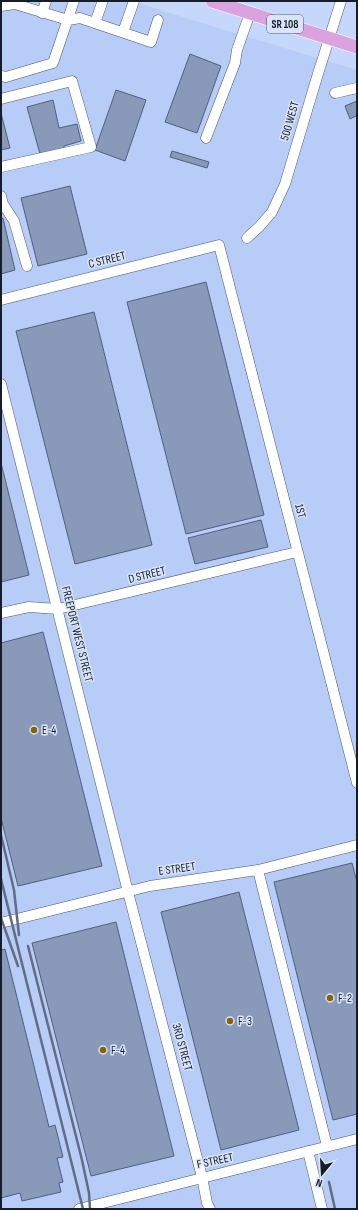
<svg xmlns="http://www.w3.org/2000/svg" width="358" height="1210" font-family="'Sofia Sans Condensed',sans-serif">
<rect width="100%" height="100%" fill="#c5d7fa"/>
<path fill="#b7ccf6" d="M1,1H131L228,31L357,70V1209H1Z"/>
<path fill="#8899ba" stroke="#505f7e" d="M190,54L221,66L197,133L165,122Z
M116,90L146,100L125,161L95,150Z
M53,100L59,128L77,124L81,141L64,146V149L40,154L27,107Z
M357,101V118L356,116L350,119L345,106Z
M1,113L10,148L1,150Z
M172,151L209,162L207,168L170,157Z
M70,186L87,254L38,266L21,198Z
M3,218L15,270L1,274V219Z
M206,282L264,515L186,534L127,302Z
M94,312L152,545L75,564L16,331Z
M1,463L29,575L1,582Z
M261,520L268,547L195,564L188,538Z
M43,632L102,866L18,886L1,818V643Z
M352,863L357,882V1114L333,1120L274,882Z
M239,892L299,1130L221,1150L161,912Z
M116,922L174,1156L91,1176L32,943Z
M5,949L49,1127L55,1125L63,1157L57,1158L63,1182L59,1183L61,1192L22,1201L20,1193L1,1198V950Z"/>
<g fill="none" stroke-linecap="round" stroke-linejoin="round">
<defs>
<path id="minor" d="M1,6L15,4L68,20L80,18L151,42L158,20
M42,13L46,1
M95,23L102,3
M123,32L134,1
M1,76L6,77L53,63L74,1
M335,93L357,88
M1,99L72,81L91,147L1,167
M206,138L235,63L237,50L250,13
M1,196L3,204L14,221L27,266
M247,238L259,227L272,212L285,184L317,77L341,1
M1,300L219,245L357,783
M1,384L128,892L202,1177L207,1203L210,1209
M1,613L29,607L58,609L297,552
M258,870L327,1146
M1,923L150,886L258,870L357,845
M308,1151L322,1209
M79,1209C172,1186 264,1162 357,1139"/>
<path id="major" d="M212,1L357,47"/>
</defs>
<use href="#minor" stroke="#475674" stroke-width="11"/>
<use href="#major" stroke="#fff" stroke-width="14"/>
<use href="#minor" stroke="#fff" stroke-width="10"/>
<use href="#major" stroke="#daa2df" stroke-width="13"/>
<path stroke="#626d83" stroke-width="2.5" d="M1,835L14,890L19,935
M1,879L83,1209
M1,918L18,966
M28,946L82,1160L89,1193L90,1209
M329,1182L335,1209"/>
</g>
<g fill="#886400" stroke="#d9e4f9" stroke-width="1.5">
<circle cx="34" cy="730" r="4"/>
<circle cx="330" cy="998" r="4"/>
<circle cx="230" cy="1021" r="4"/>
<circle cx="103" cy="1050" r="4"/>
</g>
<g text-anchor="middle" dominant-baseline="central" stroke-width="3" stroke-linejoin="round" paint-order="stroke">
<rect fill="#d9e4f9" stroke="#505867" stroke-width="1" x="267" y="15" width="36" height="18" rx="3"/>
<g font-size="11" font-weight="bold" fill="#161c28">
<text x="285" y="24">SR 108</text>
</g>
<g font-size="12" fill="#161c28" stroke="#d9e4f9">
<text transform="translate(290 121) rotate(-74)">500 WEST</text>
<text transform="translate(107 260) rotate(-14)">C STREET</text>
<text transform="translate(300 511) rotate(76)">1ST</text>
<text transform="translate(147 575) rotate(-14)">D STREET</text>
<text transform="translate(77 634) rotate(76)">FREEPORT WEST STREET</text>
<text transform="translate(177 869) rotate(-8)">E STREET</text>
<text transform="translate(182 1047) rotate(75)">3RD STREET</text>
<text transform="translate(215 1161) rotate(-12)">F STREET</text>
</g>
<g font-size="12" fill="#161c28" stroke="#d9e4f9" text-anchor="start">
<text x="42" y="730">E-4</text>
<text x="338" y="998">F-2</text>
<text x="238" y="1021">F-3</text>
<text x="111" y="1050">F-4</text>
</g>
</g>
<rect width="358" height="1210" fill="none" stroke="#161c28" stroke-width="4"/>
<g transform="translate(322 1174) rotate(198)" stroke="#d9e4f9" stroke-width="3" paint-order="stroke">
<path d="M0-3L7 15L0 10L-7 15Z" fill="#161c28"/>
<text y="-6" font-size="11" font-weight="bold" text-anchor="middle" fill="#161c28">N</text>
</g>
</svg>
